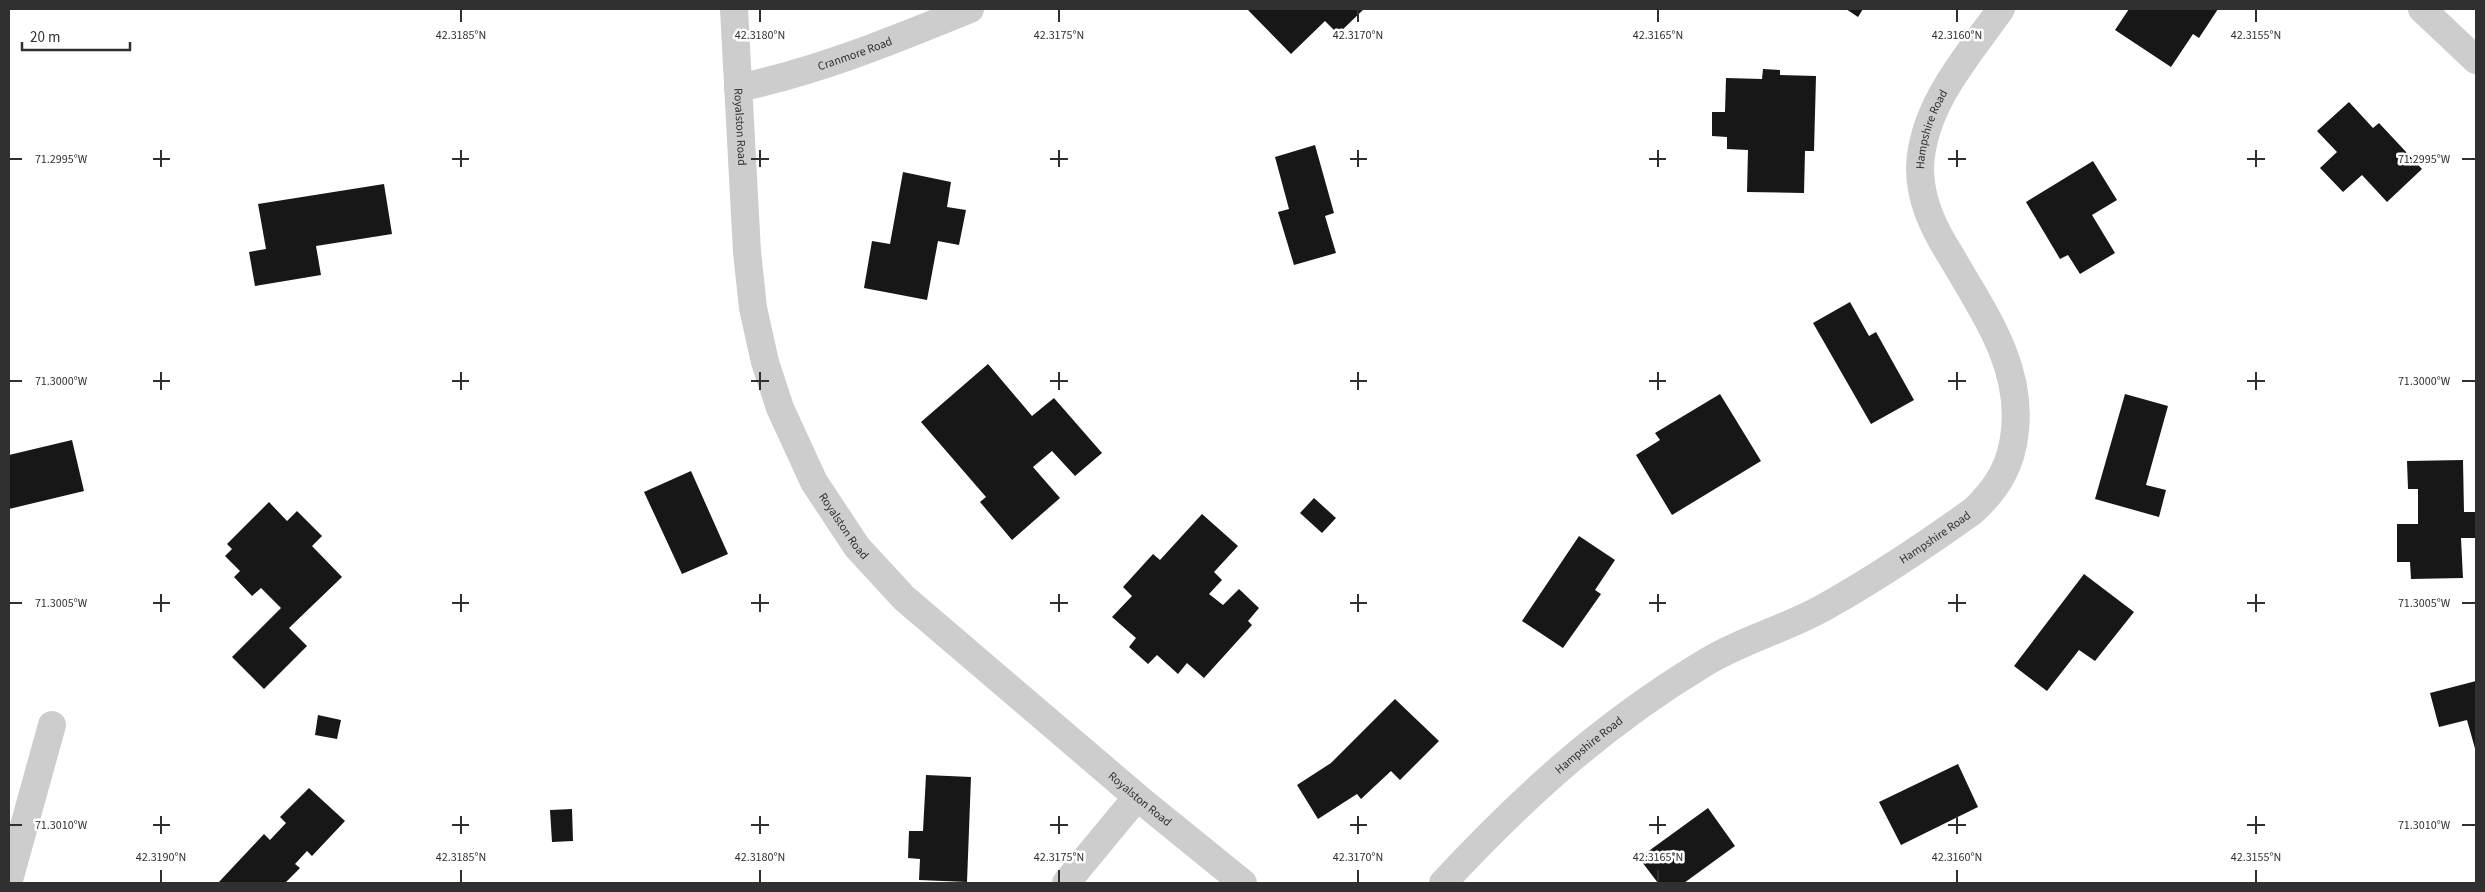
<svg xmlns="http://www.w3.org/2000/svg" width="2485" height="892" font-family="'Source Sans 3',sans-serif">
<rect width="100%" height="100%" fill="#fff"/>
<path fill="#171717" d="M1250,9H1364L1338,34L1325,21L1291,54L1248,10Z
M1846,9H1863L1858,17Z
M2129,9H2218L2199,38L2193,34L2171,67L2115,30Z
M1763,69L1780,70V75L1816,76L1814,151H1805L1804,193L1747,192L1748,150L1727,149V137L1712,136V112H1725L1726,78L1762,79Z
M2349,102L2373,128L2379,123L2422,169L2387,202L2362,175L2343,192L2320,168L2337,152L2317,131Z
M1315,145L1334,213L1325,216L1336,253L1294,265L1278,212L1289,209L1275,157Z
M2093,161L2117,200L2092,215L2115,253L2080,274L2068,255L2060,259L2026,202Z
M903,172L951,182L947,207L966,210L959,245L938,241L927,300L864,288L872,241L890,244Z
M384,184L392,234L316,246L321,275L255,286L249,252L266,249L258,204Z
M1850,302L1869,336L1876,332L1914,400L1871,424L1813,323Z
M988,364L1032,416L1054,398L1102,453L1075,476L1052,451L1033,467L1060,498L1012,540L980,502L986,497L921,422Z
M1720,394L1761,461L1672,515L1636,455L1660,440L1655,433Z
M2125,394L2168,406L2146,485L2166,490L2159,517L2095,499Z
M72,440L84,491L9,509V455Z
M2463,460L2464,512H2476V538H2461L2463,578L2411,579L2410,562H2397V524H2418V489H2408L2407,461Z
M691,471L728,554L682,574L644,492Z
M1314,498L1336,518L1322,533L1300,513Z
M269,502L287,521L297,511L322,536L312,546L342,577L289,628L307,646L264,689L232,657L281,608L261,588L252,596L234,577L240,571L225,556L232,549L227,544Z
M1202,514L1238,546L1214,572L1222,580L1209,594L1223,605L1239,589L1259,608L1248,621L1252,625L1204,678L1187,663L1178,674L1157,655L1148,664L1129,647L1136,638L1112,617L1132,596L1123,587L1153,554L1160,560Z
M1579,536L1615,560L1595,590L1601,594L1563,648L1522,621Z
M2084,574L2134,612L2095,661L2079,650L2047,691L2014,666Z
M2476,681V752L2467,720L2439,727L2430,693Z
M1395,699L1439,741L1400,780L1391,771L1361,799L1357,794L1318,819L1297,785L1331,763Z
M318,715L341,720L337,739L315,735Z
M1958,764L1978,807L1901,845L1879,802Z
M926,775L971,777L967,882L919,880L920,859L908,858L909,831H923Z
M309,788L345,821L312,856L307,851L295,864L300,868L285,883H218L264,834L270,840L286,823L280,817Z
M1708,808L1735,846L1684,883H1658L1639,858Z
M572,809L573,841L552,842L550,810Z"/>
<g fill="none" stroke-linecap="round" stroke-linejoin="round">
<g stroke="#cdcdcd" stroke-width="28">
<path id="s1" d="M734,9L747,252L753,308L765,362L780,408L814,482L857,547L904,598L1137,797L1243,883"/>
<path d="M2422,9L2476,60"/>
<path id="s2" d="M738,88C819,71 894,40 970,9"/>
<path d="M9,880L52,725"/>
<path d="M1066,883L1137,797"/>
<path id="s3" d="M1443,883C1523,797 1602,725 1703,664C1743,639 1790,628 1830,604C1879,576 1927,544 1973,511C1998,488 2012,464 2015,430C2022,364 1982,310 1951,256C1934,229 1920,201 1920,168C1922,106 1967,57 2001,9"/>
</g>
</g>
<path fill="none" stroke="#303030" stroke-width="2" d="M461,10V22M760,10V22M1059,10V22M1358,10V22M1658,10V22M1957,10V22M2256,10V22M161,150V167M461,150V167M760,150V167M1059,150V167M1358,150V167M1658,150V167M1957,150V167M2256,150V167M10,159H22M153,159H170M452,159H469M751,159H769M1050,159H1068M1350,159H1367M1649,159H1666M1948,159H1966M2247,159H2265M2462,159H2475M161,372V390M461,372V390M760,372V390M1059,372V390M1358,372V390M1658,372V390M1957,372V390M2256,372V390M10,381H22M153,381H170M452,381H469M751,381H769M1050,381H1068M1350,381H1367M1649,381H1666M1948,381H1966M2247,381H2265M2462,381H2475M161,594V612M461,594V612M760,594V612M1059,594V612M1358,594V612M1658,594V612M1957,594V612M2256,594V612M10,603H22M153,603H170M452,603H469M751,603H769M1050,603H1068M1350,603H1367M1649,603H1666M1948,603H1966M2247,603H2265M2462,603H2475M161,816V834M461,816V834M760,816V834M1059,816V834M1358,816V834M1658,816V834M1957,816V834M2256,816V834M10,825H22M153,825H170M452,825H469M751,825H769M1050,825H1068M1350,825H1367M1649,825H1666M1948,825H1966M2247,825H2265M2462,825H2475M161,870V882M461,870V882M760,870V882M1059,870V882M1358,870V882M1658,870V882M1957,870V882M2256,870V882"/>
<g text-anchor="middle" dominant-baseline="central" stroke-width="5" stroke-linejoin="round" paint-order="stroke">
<g font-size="12" fill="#303030" stroke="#fff">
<text stroke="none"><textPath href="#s2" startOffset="122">Cranmore Road</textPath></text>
<text stroke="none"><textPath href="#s1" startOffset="118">Royalston Road</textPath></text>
<text stroke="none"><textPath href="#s3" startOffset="1070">Hampshire Road</textPath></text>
<text stroke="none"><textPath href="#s1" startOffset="538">Royalston Road</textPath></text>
<text stroke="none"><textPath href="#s3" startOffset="606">Hampshire Road</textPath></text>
<text stroke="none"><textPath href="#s3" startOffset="201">Hampshire Road</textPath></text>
<text stroke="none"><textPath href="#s1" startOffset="942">Royalston Road</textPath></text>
</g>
</g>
<g font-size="12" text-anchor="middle" fill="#303030" stroke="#fff" stroke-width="5" stroke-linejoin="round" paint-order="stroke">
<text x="461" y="39">42.3185°N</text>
<text x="760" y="39">42.3180°N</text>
<text x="1059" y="39">42.3175°N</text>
<text x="1358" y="39">42.3170°N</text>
<text x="1658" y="39">42.3165°N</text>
<text x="1957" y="39">42.3160°N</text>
<text x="2256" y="39">42.3155°N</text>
<text x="2424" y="163">71.2995°W</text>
<text x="61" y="163">71.2995°W</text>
<text x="2424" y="385">71.3000°W</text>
<text x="61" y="385">71.3000°W</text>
<text x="2424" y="607">71.3005°W</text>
<text x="61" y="607">71.3005°W</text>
<text x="2424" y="829">71.3010°W</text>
<text x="61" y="829">71.3010°W</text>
<text x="161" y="861">42.3190°N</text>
<text x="461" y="861">42.3185°N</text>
<text x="760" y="861">42.3180°N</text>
<text x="1059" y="861">42.3175°N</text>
<text x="1358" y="861">42.3170°N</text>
<text x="1658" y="861">42.3165°N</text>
<text x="1957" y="861">42.3160°N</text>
<text x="2256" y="861">42.3155°N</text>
</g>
<rect width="2485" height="892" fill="none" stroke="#303030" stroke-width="20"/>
<path d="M22 42v8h108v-8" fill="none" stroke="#303030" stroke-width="2.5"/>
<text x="30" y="42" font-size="15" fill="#303030" stroke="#ffffff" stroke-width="4" paint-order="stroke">20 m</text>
</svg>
